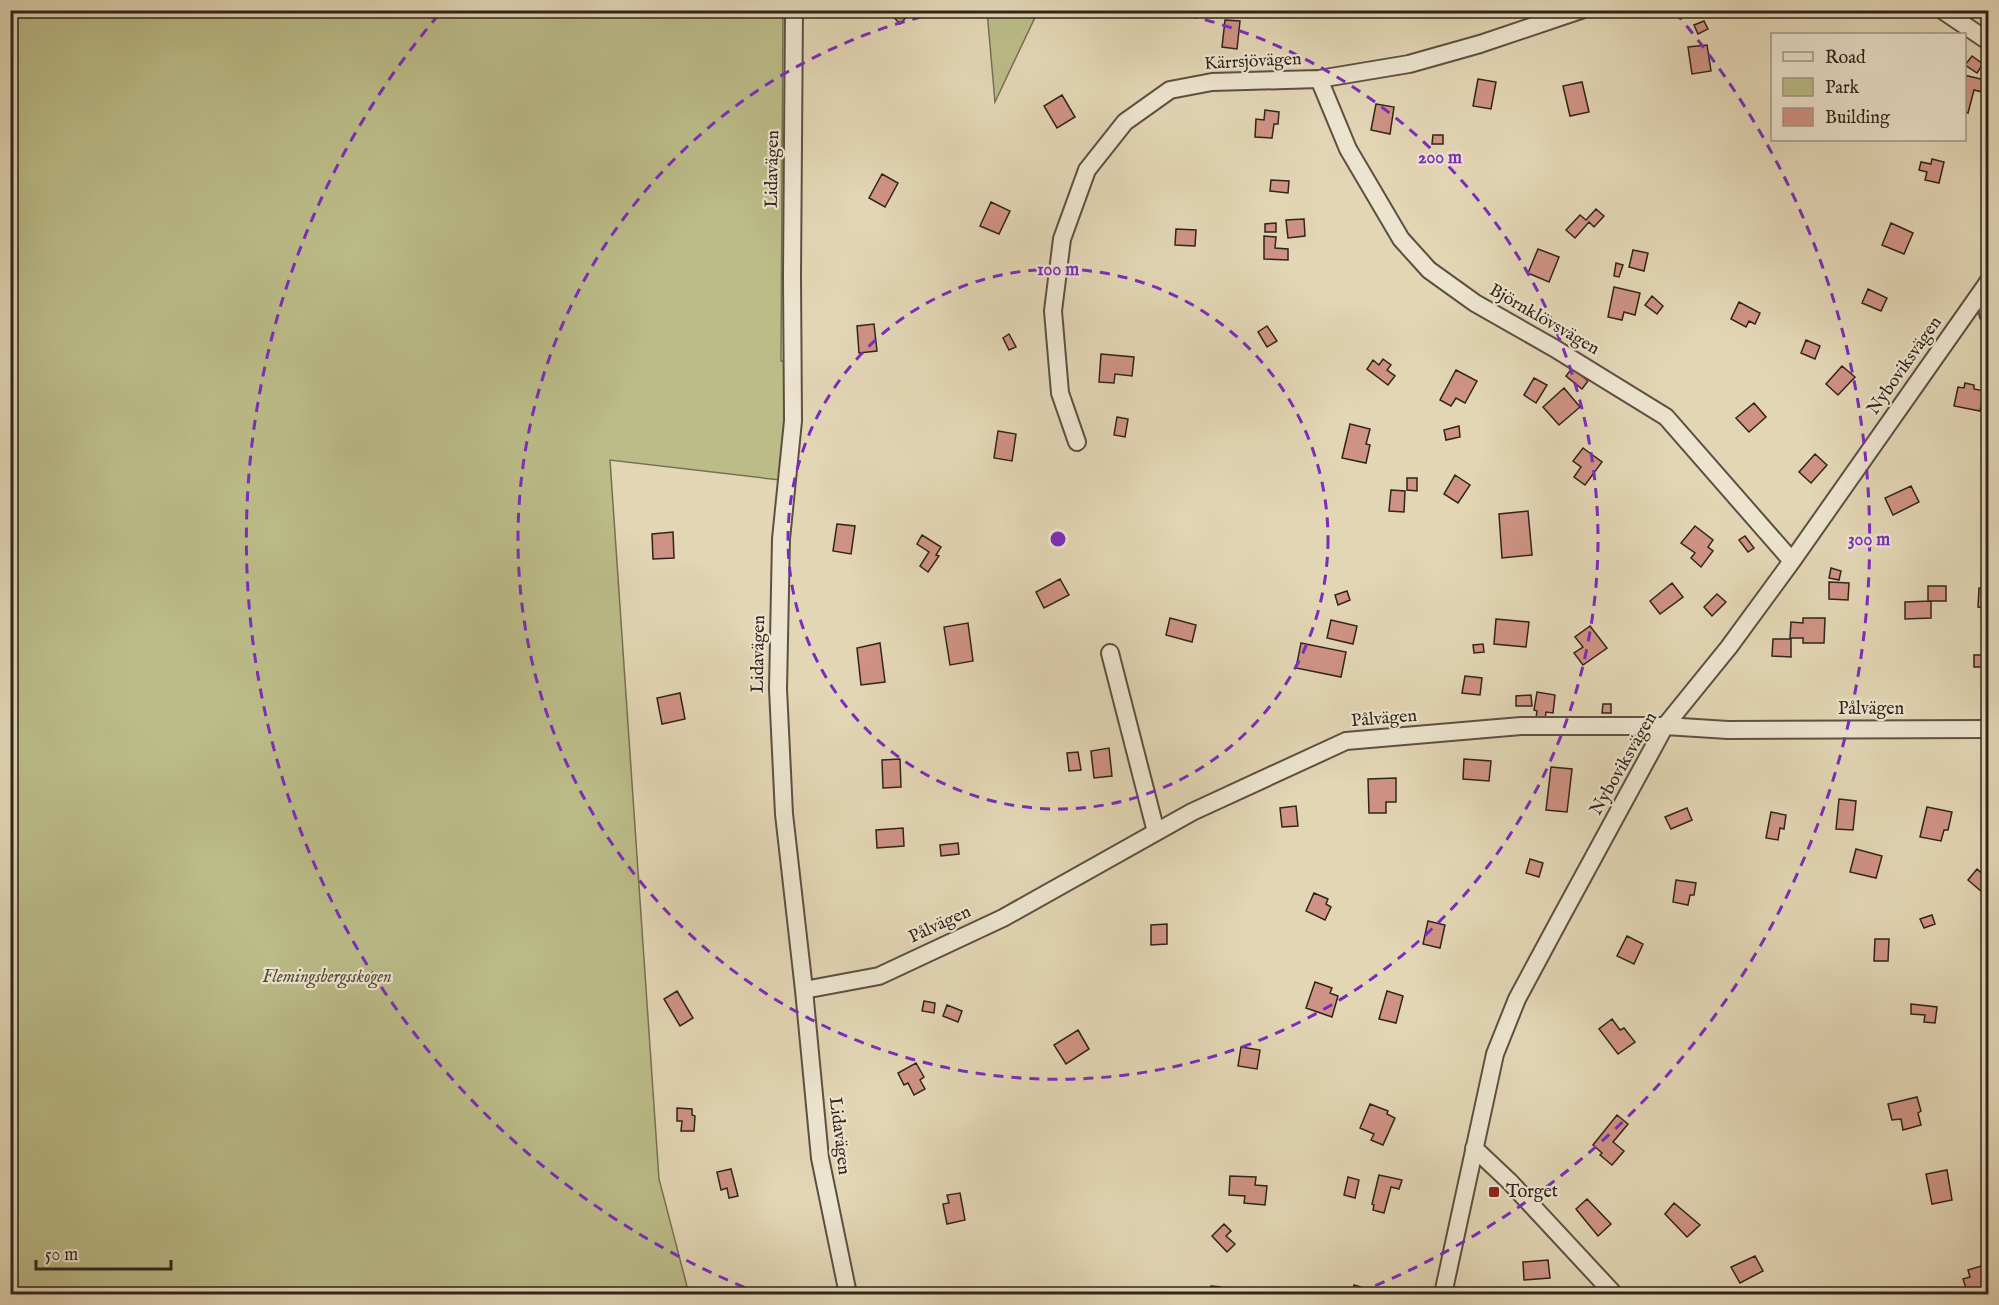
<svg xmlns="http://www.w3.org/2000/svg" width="1999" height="1305" font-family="'IM FELL English',serif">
<rect width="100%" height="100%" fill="#e3d6b5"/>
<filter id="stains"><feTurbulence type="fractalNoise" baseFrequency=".00333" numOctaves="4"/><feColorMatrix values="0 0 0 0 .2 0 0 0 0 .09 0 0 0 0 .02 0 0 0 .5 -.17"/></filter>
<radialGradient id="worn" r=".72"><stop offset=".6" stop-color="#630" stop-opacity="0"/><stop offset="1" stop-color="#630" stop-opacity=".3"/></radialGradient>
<path fill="#bbbc88" stroke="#767052" stroke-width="1.5" d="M10,11H783L781,361L792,362L780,480L610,460L659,1179L689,1294H11Z
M987,11H1038L995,102Z"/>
<path fill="#cf9385" stroke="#30241b" stroke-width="1.5" d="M887,10H913L900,24Z
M1225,20L1240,21L1237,49L1222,47Z
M1704,21L1708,29L1698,34L1694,25Z
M1707,45L1711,71L1692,74L1688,47Z
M1972,56L1983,64L1977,73L1965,65Z
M1964,75L1985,80L1982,92L1974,90L1968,113L1964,112Z
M1478,79L1496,82L1491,109L1473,106Z
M1582,82L1589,112L1570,116L1563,86Z
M1062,95L1075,117L1057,128L1044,106Z
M1376,104L1394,107L1390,134L1371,130Z
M1265,110L1279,112L1278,124H1274L1272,138L1255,137L1256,119L1264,120Z
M1433,135H1443V144H1432Z
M1932,159L1944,162L1939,183L1925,180L1927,172L1919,170L1921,162L1931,164Z
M882,174L898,183L885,207L869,198Z
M1271,180L1289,181L1288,193L1270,191Z
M991,202L1010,211L999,234L980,226Z
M1596,209L1604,216L1594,227L1589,222L1575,238L1566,230L1580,215L1586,220Z
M1304,219L1305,236L1288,238L1286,220Z
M1276,223V232H1265V224Z
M1891,223L1913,233L1904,254L1882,245Z
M1176,229L1196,230L1195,246L1175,245Z
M1264,236L1276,237L1275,248L1288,249V260L1264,259Z
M1538,249L1559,257L1549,282L1528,273Z
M1633,250L1648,253L1644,271L1629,267Z
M1616,263L1623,265L1619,277L1614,276Z
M1614,287L1640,293L1635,315L1624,312L1622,320L1608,317Z
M1868,289L1887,298L1881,311L1862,303Z
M1652,296L1663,306L1657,314L1645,305Z
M1739,302L1760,313L1755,324L1749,321L1746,327L1731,319Z
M874,324L877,351L859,353L857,326Z
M1267,326L1277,341L1267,347L1258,332Z
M1009,334L1016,347L1009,350L1003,338Z
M1806,340L1820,346L1815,359L1801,353Z
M1101,354L1134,357L1132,376L1115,374L1114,383L1099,382Z
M1383,359L1391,365L1387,370L1395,376L1388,385L1367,369L1373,360L1379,365Z
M1842,366L1855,377L1838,395L1826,384Z
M1572,368L1588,381L1582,389L1566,376Z
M1456,370L1477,381L1465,403L1456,398L1451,406L1440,400Z
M1534,378L1547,385L1536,403L1524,395Z
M1965,383L1974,385V389L1984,391L1980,411L1954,406L1958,387L1964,388Z
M1564,388L1580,407L1559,425L1543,407Z
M1754,403L1766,417L1749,432L1736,418Z
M1117,417L1128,419L1125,437L1114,435Z
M1350,424L1370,429L1366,444L1370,445L1366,463L1342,458Z
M1459,426L1460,437L1446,440L1444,430Z
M998,431L1016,434L1012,461L994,458Z
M1583,448L1602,462L1585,485L1574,477L1581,467L1573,461Z
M1815,454L1827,465L1811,483L1799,472Z
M1455,475L1470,485L1458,503L1444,494Z
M1407,478H1417V491L1407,490Z
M1911,486L1919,502L1893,515L1885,498Z
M1391,490L1405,491L1404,512L1389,511Z
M1528,511L1532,555L1502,558L1499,514Z
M1988,522V545L1983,524Z
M837,524L855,526L851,554L833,551Z
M1695,526L1713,540L1708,547L1713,551L1701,567L1691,558L1695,553L1681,543Z
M673,532L674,558L653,559L652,534Z
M922,535L941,547L936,555L939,556L928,572L920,566L929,552L917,544Z
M1745,536L1754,548L1748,552L1739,540Z
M1831,568L1841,571L1839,580L1829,578Z
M1060,579L1069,595L1044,608L1036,592Z
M1829,582L1849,583L1848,600L1829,599Z
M1672,583L1683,597L1660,614L1650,601Z
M1928,586H1946V601H1928Z
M1979,588L1988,589V608L1978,607Z
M1347,591L1350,600L1338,605L1335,595Z
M1717,594L1726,602L1712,616L1704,607Z
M1931,601V618L1905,619V602Z
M1170,618L1196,625L1192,642L1166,635Z
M1803,618H1825L1824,643H1803V638H1790L1791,622L1803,623Z
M1496,619L1529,622L1526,647L1494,644Z
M1331,620L1357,626L1353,644L1327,638Z
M968,623L973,661L950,665L944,627Z
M1590,626L1607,648L1583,665L1574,653L1583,647L1575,637Z
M1773,639H1791V657L1772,656Z
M880,643L885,682L861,685L857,648Z
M1301,643L1346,652L1341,677L1296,668Z
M1483,644L1484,652L1474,653L1473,645Z
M1974,655H1988L1987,667H1974Z
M1465,676L1482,678L1480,695L1462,693Z
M1537,692L1555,695L1553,713L1546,712L1545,719L1536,718L1537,711L1534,710Z
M680,693L685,719L662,724L657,698Z
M1531,695L1532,706H1516V696Z
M1603,704H1611V713H1602Z
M1109,748L1112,776L1094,778L1091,751Z
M1078,752L1081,770L1069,771L1067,753Z
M900,759L901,787L883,788L882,760Z
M1464,759L1491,761L1489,781L1463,779Z
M1551,767L1572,769L1567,812L1546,810Z
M1396,778V802H1386V813H1369L1368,779Z
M1839,799L1856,801L1853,830L1836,829Z
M1296,806L1298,826L1282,827L1280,808Z
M1927,807L1952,812L1948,830H1944L1941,841L1920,837Z
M1687,808L1692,820L1671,829L1665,817Z
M1771,812L1786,815L1784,829L1780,828L1778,840L1766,838Z
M903,828L904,846L877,848L876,830Z
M958,843L959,854L941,856L940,845Z
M1856,849L1882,856L1876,878L1850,872Z
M1530,859L1543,863L1539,877L1526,873Z
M1977,869L1988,879V885L1982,892L1968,880Z
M1676,880L1696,883L1694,895H1690L1688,905L1673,902Z
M1314,893L1328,899L1326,904L1331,907L1325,920L1306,911Z
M1932,915L1935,924L1924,928L1920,919Z
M1428,921L1445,925L1440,948L1423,944Z
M1167,924V944L1151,945V925Z
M1627,936L1643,944L1634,964L1617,956Z
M1875,939H1889L1888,961H1874Z
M1315,982L1332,988L1330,993L1338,996L1332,1017L1306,1008Z
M677,991L693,1018L680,1026L664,999Z
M1387,991L1403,996L1396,1023L1379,1019Z
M924,1001L935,1003L934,1013L922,1011Z
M1911,1004L1937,1007L1935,1023L1924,1022L1925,1015L1911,1014Z
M947,1005L962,1011L958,1022L943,1016Z
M1612,1019L1620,1030L1624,1028L1635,1042L1618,1054L1599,1029Z
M1078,1030L1089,1049L1066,1064L1054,1045Z
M1241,1047L1260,1050L1257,1069L1238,1066Z
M916,1063L924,1077L920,1080L925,1089L914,1095L908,1083L904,1085L898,1073Z
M1917,1097L1921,1111L1918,1113L1921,1125L1903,1130L1901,1119L1892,1120L1888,1104Z
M1370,1104L1388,1111L1387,1114L1395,1118L1383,1145L1371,1140L1374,1134L1360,1128Z
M677,1108L692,1109V1115L695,1116L694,1131H681L682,1121H677Z
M1617,1115L1628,1124L1613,1142L1624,1151L1612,1165L1600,1155L1602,1153L1593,1145Z
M731,1169L738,1196L729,1198L727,1188L721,1190L717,1172Z
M1947,1170L1952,1200L1932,1204L1926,1174Z
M1379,1175L1402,1180L1399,1189L1391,1187L1384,1213L1373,1210L1374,1205L1372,1204Z
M1230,1176L1256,1177L1255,1185L1267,1186L1265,1205L1244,1203L1245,1196L1229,1195Z
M1348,1177L1359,1180L1355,1198L1344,1195Z
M960,1193L965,1220L947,1224L943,1204L949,1203L947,1195Z
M1587,1199L1611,1224L1598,1236L1576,1209Z
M1674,1203L1700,1225L1687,1237L1665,1214Z
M1224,1224L1231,1231L1226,1236L1235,1244L1227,1252L1212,1236Z
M1755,1256L1763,1271L1740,1283L1731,1267Z
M1548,1260L1550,1278L1524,1280L1523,1262Z
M1988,1264V1292L1968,1294L1963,1279L1970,1277L1968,1270Z
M1354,1285L1375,1291L1374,1294H1352Z
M1211,1286L1221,1287V1294H1210Z
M983,1288L986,1294H966Z"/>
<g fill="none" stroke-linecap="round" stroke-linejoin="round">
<defs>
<path id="street" d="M794,10L792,276L793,421L781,539L778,689L784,814L804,990L820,1158L848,1294
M1942,10L1988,41
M1319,79L1348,149L1401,239L1429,270L1475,303L1554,348L1666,417L1792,561
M1987,283L1988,314
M1077,442L1060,393L1053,311L1062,239L1087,170L1125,122L1170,90L1212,82L1319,79L1409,64L1480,44L1581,10
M1110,653L1156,832
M804,990L879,976L1003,918L1192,812L1346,741L1521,726H1665L1728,730L1988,729
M1474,1148L1510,1182L1614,1294
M1443,1294L1495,1054L1517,999L1560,919L1665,726L1729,647L1792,561L1986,285"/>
</defs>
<use href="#street" stroke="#5d5042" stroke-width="20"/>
<use href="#street" stroke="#ede4cf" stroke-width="16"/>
</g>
<g fill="none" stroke="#7b2cbf" stroke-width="3" stroke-dasharray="10 8">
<circle cx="1058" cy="539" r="270"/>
<path d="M1170 11A540 540 0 1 1 946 11"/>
<path d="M761 1294A811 811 0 0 1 441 12M1675 12A811 811 0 0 1 1355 1294"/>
</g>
<rect fill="#8f2418" stroke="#ede4cf" stroke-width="2" x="1488" y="1186" width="12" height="12" rx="3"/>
<g text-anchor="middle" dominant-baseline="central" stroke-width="4.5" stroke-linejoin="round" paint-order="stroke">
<g font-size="18" fill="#30241b" stroke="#ede4cf">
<text transform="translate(1253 62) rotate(-3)">Kärrsjövägen</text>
<text transform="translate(773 169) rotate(-89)">Lidavägen</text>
<text transform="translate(1544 320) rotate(30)">Björnklövsvägen</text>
<text transform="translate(1905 366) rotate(-55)">Nyboviksvägen</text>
<text transform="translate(759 654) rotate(-89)">Lidavägen</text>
<text x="1871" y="709">Pålvägen</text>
<text transform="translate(1384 719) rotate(-5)">Pålvägen</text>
<text transform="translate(1624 764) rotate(-60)">Nyboviksvägen</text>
<text transform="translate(940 925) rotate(-25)">Pålvägen</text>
<text transform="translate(839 1136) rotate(83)">Lidavägen</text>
</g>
<g font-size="18" font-style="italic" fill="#534a36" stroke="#ede4cf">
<text x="327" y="977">Flemingsbergsskogen</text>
</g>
<g font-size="18" fill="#30241b" stroke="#ede4cf" text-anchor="start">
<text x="1506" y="1192">Torget</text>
</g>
</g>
<circle cx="1058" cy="539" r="9" fill="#7b2cbf" stroke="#ede4cf" stroke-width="3"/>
<g font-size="18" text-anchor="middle" font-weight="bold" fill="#7b2cbf" stroke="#ede4cf" stroke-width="4.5" stroke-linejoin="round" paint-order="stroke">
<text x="1440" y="163">200 m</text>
<text x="1058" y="275">100 m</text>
<text x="1869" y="545">300 m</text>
</g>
<rect width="1999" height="1305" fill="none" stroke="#e3d6b5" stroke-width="36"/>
<rect x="12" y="12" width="1975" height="1281" fill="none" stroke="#30241b" stroke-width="3"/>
<rect x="18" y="18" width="1963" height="1269" fill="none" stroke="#30241b" stroke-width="1.5"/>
<rect x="1771" y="33" width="195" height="108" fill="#ede4cf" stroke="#a19787" stroke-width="1.5"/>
<rect x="1783" y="52" width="30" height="9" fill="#ede4cf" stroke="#a19787" stroke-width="1.5"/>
<text x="1825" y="63" font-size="18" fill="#30241b">Road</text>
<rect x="1783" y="78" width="30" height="18" fill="#bbbc88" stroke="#a19787" stroke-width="1.5"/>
<text x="1825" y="93" font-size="18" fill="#30241b">Park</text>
<rect x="1783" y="108" width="30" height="18" fill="#cf9385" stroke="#a19787" stroke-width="1.5"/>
<text x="1825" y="123" font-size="18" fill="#30241b">Building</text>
<path d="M36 1260v9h135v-9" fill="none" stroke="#30241b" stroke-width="3"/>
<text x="45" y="1260" font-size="18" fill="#30241b" stroke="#ede4cf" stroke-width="4.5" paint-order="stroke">50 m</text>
<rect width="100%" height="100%" filter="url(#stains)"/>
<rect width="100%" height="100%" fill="url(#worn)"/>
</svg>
